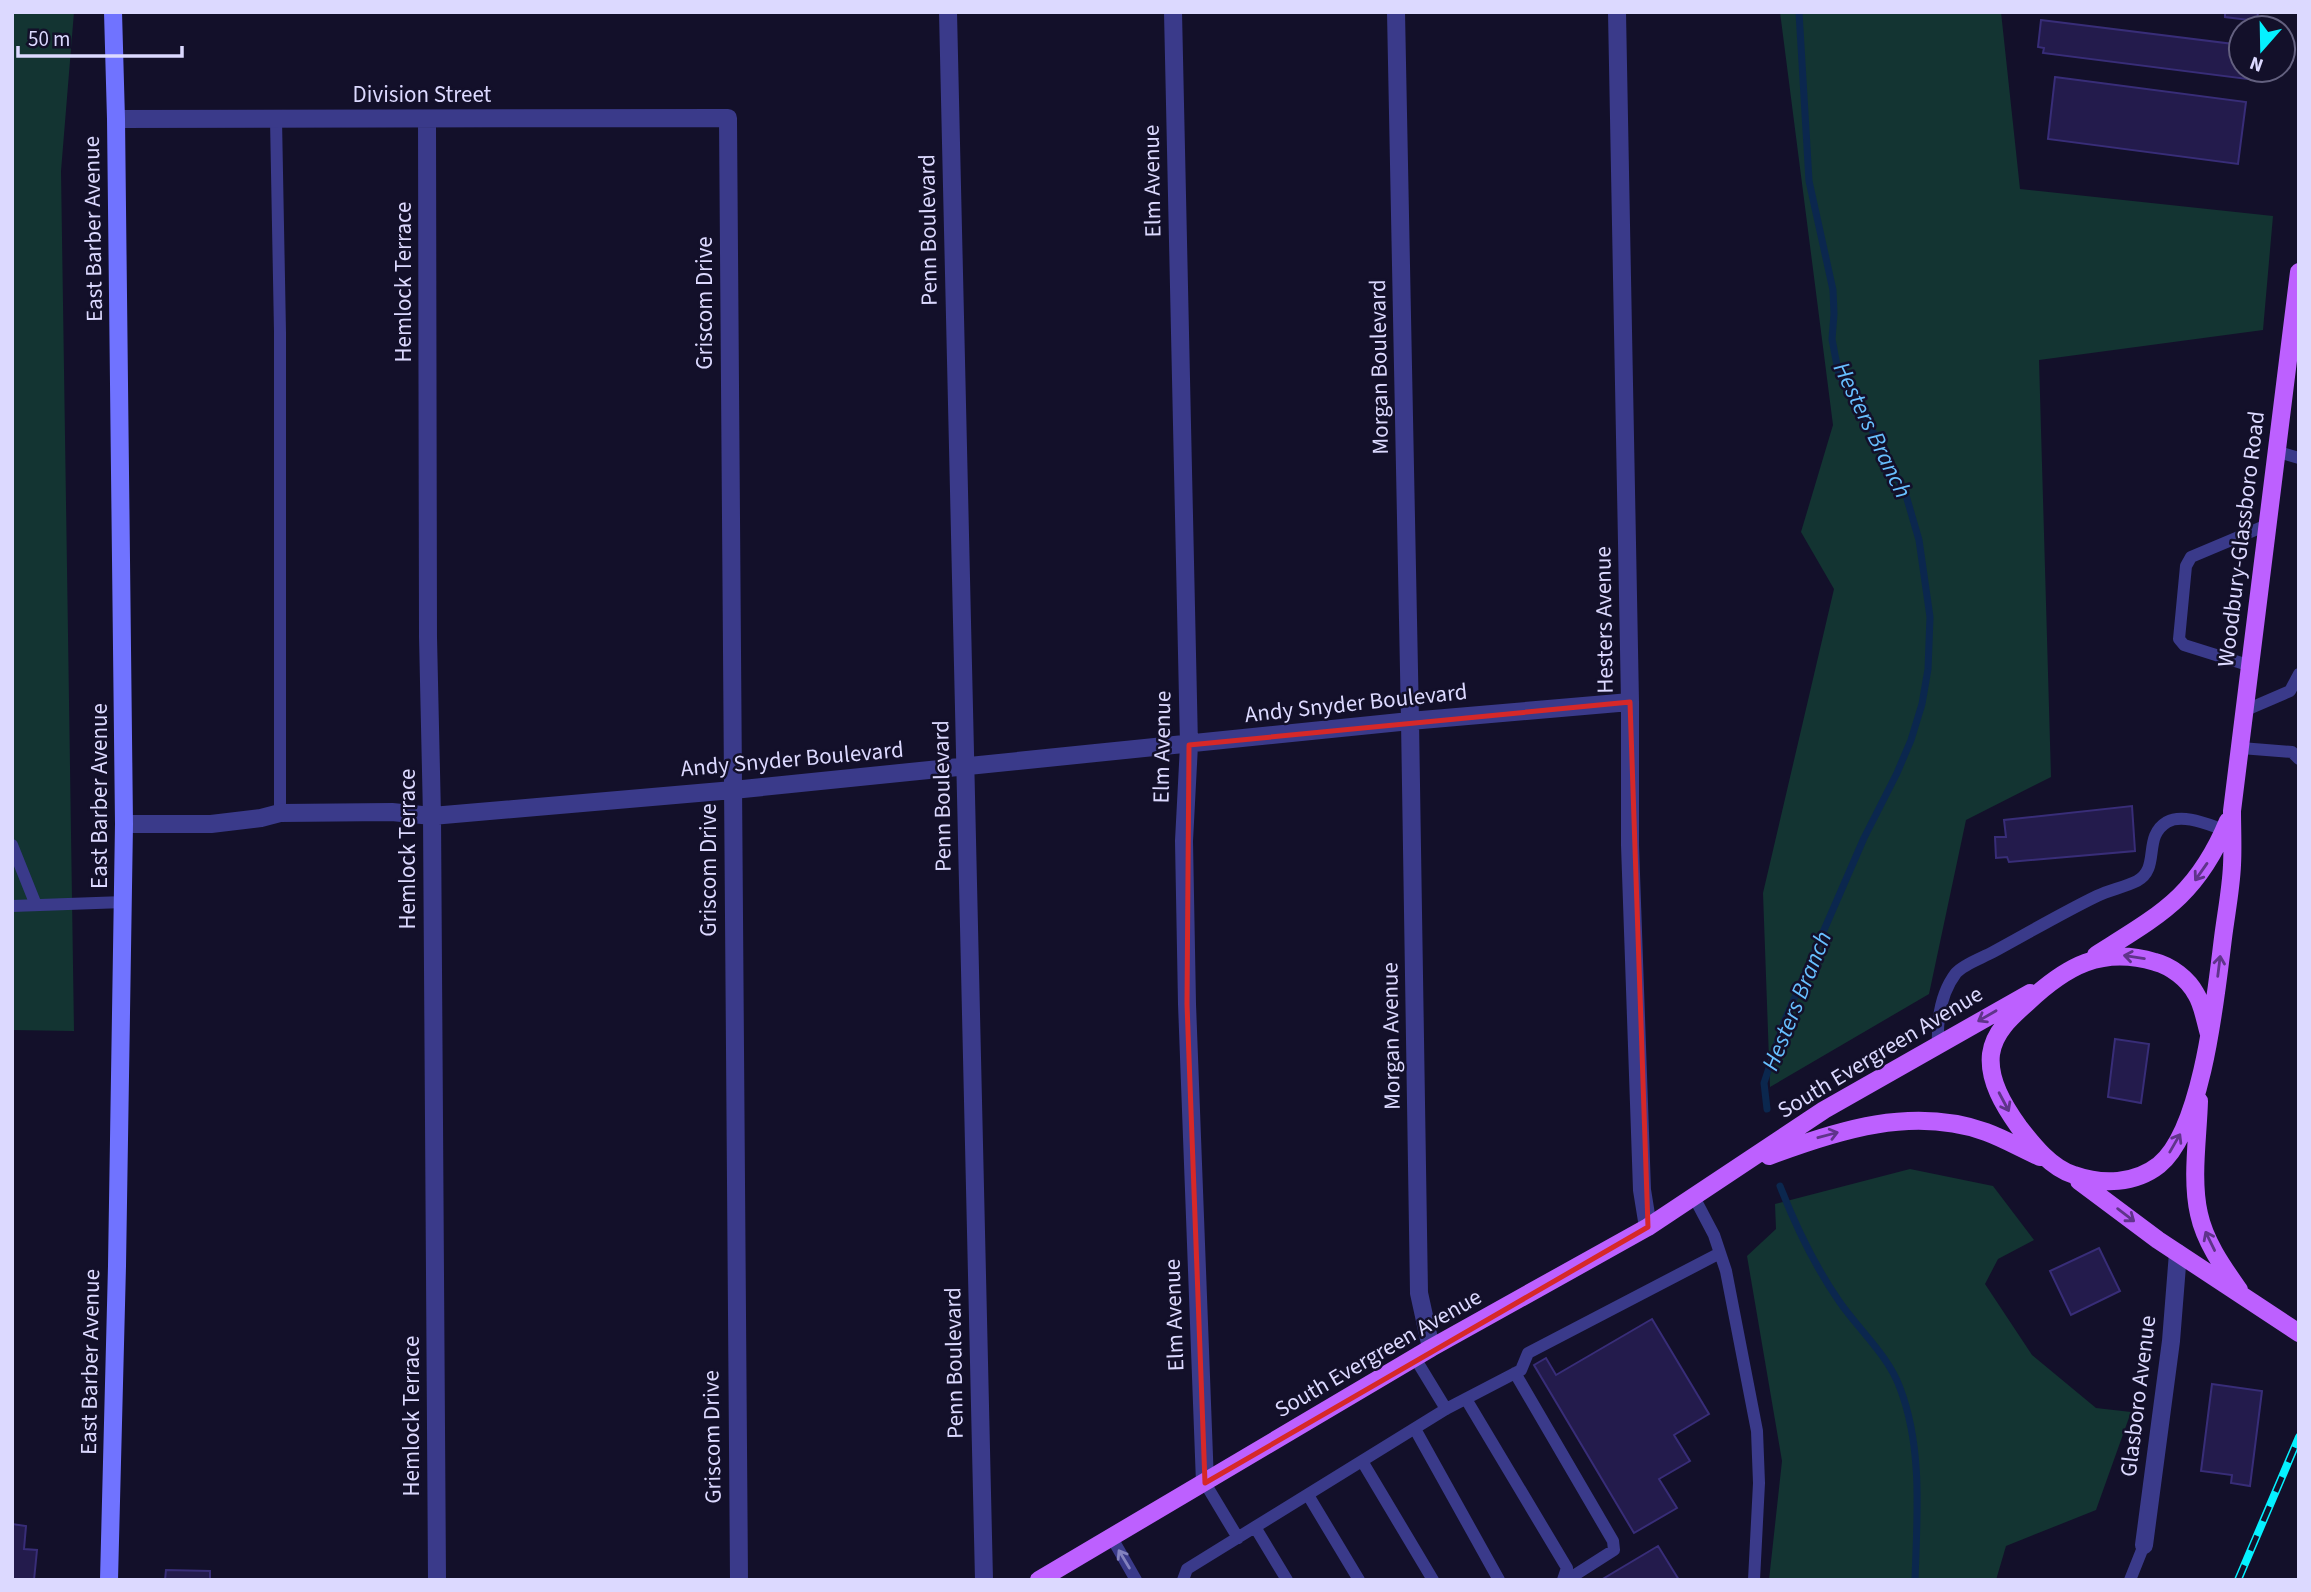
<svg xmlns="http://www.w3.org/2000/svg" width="2311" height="1592" font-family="'Source Sans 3',sans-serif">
<rect width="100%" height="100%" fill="#13102a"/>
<path fill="#133432" d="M12,12H74L61,171L74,1031L12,1030Z
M1780,12H2001L2020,189L2273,216L2263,330L2039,360L2051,777L1966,820L1929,994L1770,1087L1763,893L1834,589L1801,532L1833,425Z
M1910,1169L1993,1186L2034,1240L1998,1259L1985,1284L2032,1355L2096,1408L2131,1412L2096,1510L2006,1546L1996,1580H1769L1782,1461L1747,1256L1776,1229L1775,1204Z"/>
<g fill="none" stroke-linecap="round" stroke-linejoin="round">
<path stroke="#0b274e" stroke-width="7" d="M1767,1109L1764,1083L1784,1022L1864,838L1897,773L1911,740L1922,704L1928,669L1930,617L1919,540L1905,492L1858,404L1839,375L1835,355L1832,339L1834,314L1833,290L1809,181L1799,12
M1780,1186C1796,1227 1814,1265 1839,1301C1858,1329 1888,1355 1900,1388C1923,1448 1917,1517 1915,1580"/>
</g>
<path fill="#231b4c" stroke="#382d78" stroke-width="2" d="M2225,12H2258L2257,21L2225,17Z
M2041,20L2241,45V70H2248L2247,79L2043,53L2044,48L2038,47Z
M2055,77L2246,102L2238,164L2048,139Z
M2132,806L2135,851L2009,862L2007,857L1996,858L1995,837H2006L2004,820Z
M2115,1039L2149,1044L2141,1103L2108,1097Z
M2099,1248L2120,1291L2071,1315L2050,1271Z
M1652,1319L1709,1414L1674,1435L1690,1461L1659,1479L1677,1508L1634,1533L1534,1365L1546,1358L1556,1375Z
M2212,1384L2262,1391L2250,1486L2231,1483L2232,1475L2201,1471Z
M12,1524L26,1526L24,1549L37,1550L34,1580H12Z
M1658,1546L1679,1580H1601Z
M166,1570L210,1571V1580H165Z"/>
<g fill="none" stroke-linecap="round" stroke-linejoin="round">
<path stroke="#3a3a8a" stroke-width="12" d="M276,119L280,332V813
M2275,451L2299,458
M2251,666L2184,645L2179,639L2186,566L2191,557L2267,525
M2246,710L2290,691L2299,674
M2241,748L2292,752L2299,759
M12,845L36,905
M12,906L124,902
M1938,1044C1937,1019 1940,994 1956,973C1964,964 1982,958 1993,952C2028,933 2062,913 2097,896C2110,890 2125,887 2137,881C2161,868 2142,837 2167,822C2183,813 2209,825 2225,830
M1694,1197L1714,1235L1726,1271L1757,1431L1759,1483L1754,1580
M1415,1358L1446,1409
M1515,1373L1613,1541L1614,1550L1567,1580
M1466,1399L1567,1568L1563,1580
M1415,1429L1499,1580
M1362,1461L1433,1580
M1205,1483L1238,1538
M1308,1495L1359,1580
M1255,1527L1287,1580
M1112,1538L1136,1580
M1183,1580L1187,1569L1446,1409L1521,1370L1528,1353L1720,1253
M2130,1580L2144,1545"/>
<path stroke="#3a3a8a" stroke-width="18" d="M948,12L984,1580
M1173,12L1189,745L1184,841L1187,1004L1205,1483
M1396,12L1410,721L1419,1293L1431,1348
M1617,12L1630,702V845L1642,1190L1648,1227
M116,119L728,118C731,605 733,1092 739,1580
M427,119L428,637L432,816L437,1580
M124,824H211L261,818L280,813L392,812L432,816L733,790L1410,721L1630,702
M2144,1545L2171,1341L2178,1253"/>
<path stroke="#7073ff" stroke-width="18" d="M109,1580L117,1266L124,824L116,119L113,12"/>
<path stroke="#bd60ff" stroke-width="18" d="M2096,955C2161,914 2197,896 2228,821
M2209,1034C2205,1021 2203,1005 2196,994C2188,979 2171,966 2155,962C2102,946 2066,966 2027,1003C2011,1017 1994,1032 1991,1054C1988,1080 2004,1106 2019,1127C2033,1145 2051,1168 2074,1175C2102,1185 2135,1184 2159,1165C2203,1130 2216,993 2223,938C2226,914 2231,889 2232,865C2233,847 2232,829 2232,811L2299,272
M2199,1101C2198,1137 2191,1179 2199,1214C2205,1242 2223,1267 2239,1290
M1769,1156C1838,1130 1913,1106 1986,1132C2005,1139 2022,1149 2040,1157
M2079,1181L2158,1240L2299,1333
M1039,1580L1431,1348L1648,1227L1824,1110L2030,993"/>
<defs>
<path id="rail" d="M2238,1580L2299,1437"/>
</defs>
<use href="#rail" stroke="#05f1ff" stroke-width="8"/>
<use href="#rail" stroke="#13102a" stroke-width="5" stroke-dasharray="16" stroke-linecap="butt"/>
</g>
<defs><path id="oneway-shaft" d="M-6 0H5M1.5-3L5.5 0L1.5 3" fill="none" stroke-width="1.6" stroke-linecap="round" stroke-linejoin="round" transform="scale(1.75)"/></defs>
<g stroke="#5f348a">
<use href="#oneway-shaft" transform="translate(2201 872) rotate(125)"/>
<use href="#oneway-shaft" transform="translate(2134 957) rotate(-171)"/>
<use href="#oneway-shaft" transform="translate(2219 966) rotate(-83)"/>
<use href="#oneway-shaft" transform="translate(1987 1016) rotate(150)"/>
<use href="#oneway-shaft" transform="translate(2004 1102) rotate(62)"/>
<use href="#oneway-shaft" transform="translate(1828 1135) rotate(-15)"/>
<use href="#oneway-shaft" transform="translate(2175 1143) rotate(-60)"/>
<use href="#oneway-shaft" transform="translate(2126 1215) rotate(37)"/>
<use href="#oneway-shaft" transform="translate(2210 1241) rotate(-116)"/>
</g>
<use stroke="#8382bf" href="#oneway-shaft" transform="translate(1124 1559) rotate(-121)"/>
<path fill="none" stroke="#d62828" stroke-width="5" stroke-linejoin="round" d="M1630,702L1648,1227L1205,1483L1187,1004L1189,745Z"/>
<g text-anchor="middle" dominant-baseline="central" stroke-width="5" stroke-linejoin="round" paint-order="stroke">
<g font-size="23" fill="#dcd9ff" stroke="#13102a">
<text x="422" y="94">Division Street</text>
<text transform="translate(1152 181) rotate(-91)">Elm Avenue</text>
<text transform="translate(93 229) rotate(-91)">East Barber Avenue</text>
<text transform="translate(928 230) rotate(-91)">Penn Boulevard</text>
<text transform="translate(403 282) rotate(-90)">Hemlock Terrace</text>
<text transform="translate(704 303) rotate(-90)">Griscom Drive</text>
<text transform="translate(1379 367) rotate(-91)">Morgan Boulevard</text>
<text transform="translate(2241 539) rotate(-83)">Woodbury-Glassboro Road</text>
<text transform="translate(1604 620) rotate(-91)">Hesters Avenue</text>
<text transform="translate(1356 703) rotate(-6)">Andy Snyder Boulevard</text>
<text transform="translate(1162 747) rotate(-89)">Elm Avenue</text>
<text transform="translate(792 759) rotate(-5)">Andy Snyder Boulevard</text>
<text transform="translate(99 796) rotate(-90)">East Barber Avenue</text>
<text transform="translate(942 796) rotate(-91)">Penn Boulevard</text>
<text transform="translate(407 849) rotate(-90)">Hemlock Terrace</text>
<text transform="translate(708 870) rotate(-90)">Griscom Drive</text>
<text transform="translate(1391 1036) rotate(-91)">Morgan Avenue</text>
<text transform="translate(1880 1052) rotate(-31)">South Evergreen Avenue</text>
<text transform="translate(1174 1315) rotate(-92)">Elm Avenue</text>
<text transform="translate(1378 1353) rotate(-30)">South Evergreen Avenue</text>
<text transform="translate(90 1362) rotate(-89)">East Barber Avenue</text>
<text transform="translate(954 1363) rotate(-91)">Penn Boulevard</text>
<text transform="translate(2138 1396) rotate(-83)">Glasboro Avenue</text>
<text transform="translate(411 1416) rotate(-90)">Hemlock Terrace</text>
<text transform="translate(712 1437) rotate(-91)">Griscom Drive</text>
</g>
<g font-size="24" font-style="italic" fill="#67bfff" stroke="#13102a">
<text transform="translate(1872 430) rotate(64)">Hesters Branch</text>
<text transform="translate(1797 1001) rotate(-68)">Hesters Branch</text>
</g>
</g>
<rect width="2311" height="1592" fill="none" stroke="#dcd9ff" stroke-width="28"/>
<g transform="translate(2262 49) rotate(200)"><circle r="33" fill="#13102a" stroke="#63607f" stroke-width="2"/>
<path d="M0-5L12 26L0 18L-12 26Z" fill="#05f1ff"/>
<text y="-10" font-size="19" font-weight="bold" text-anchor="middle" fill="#dcd9ff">N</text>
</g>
<path d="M18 46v10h164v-10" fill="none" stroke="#dcd9ff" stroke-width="3.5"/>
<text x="28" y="46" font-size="21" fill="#dcd9ff" stroke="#13102a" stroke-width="5" paint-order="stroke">50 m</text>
</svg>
